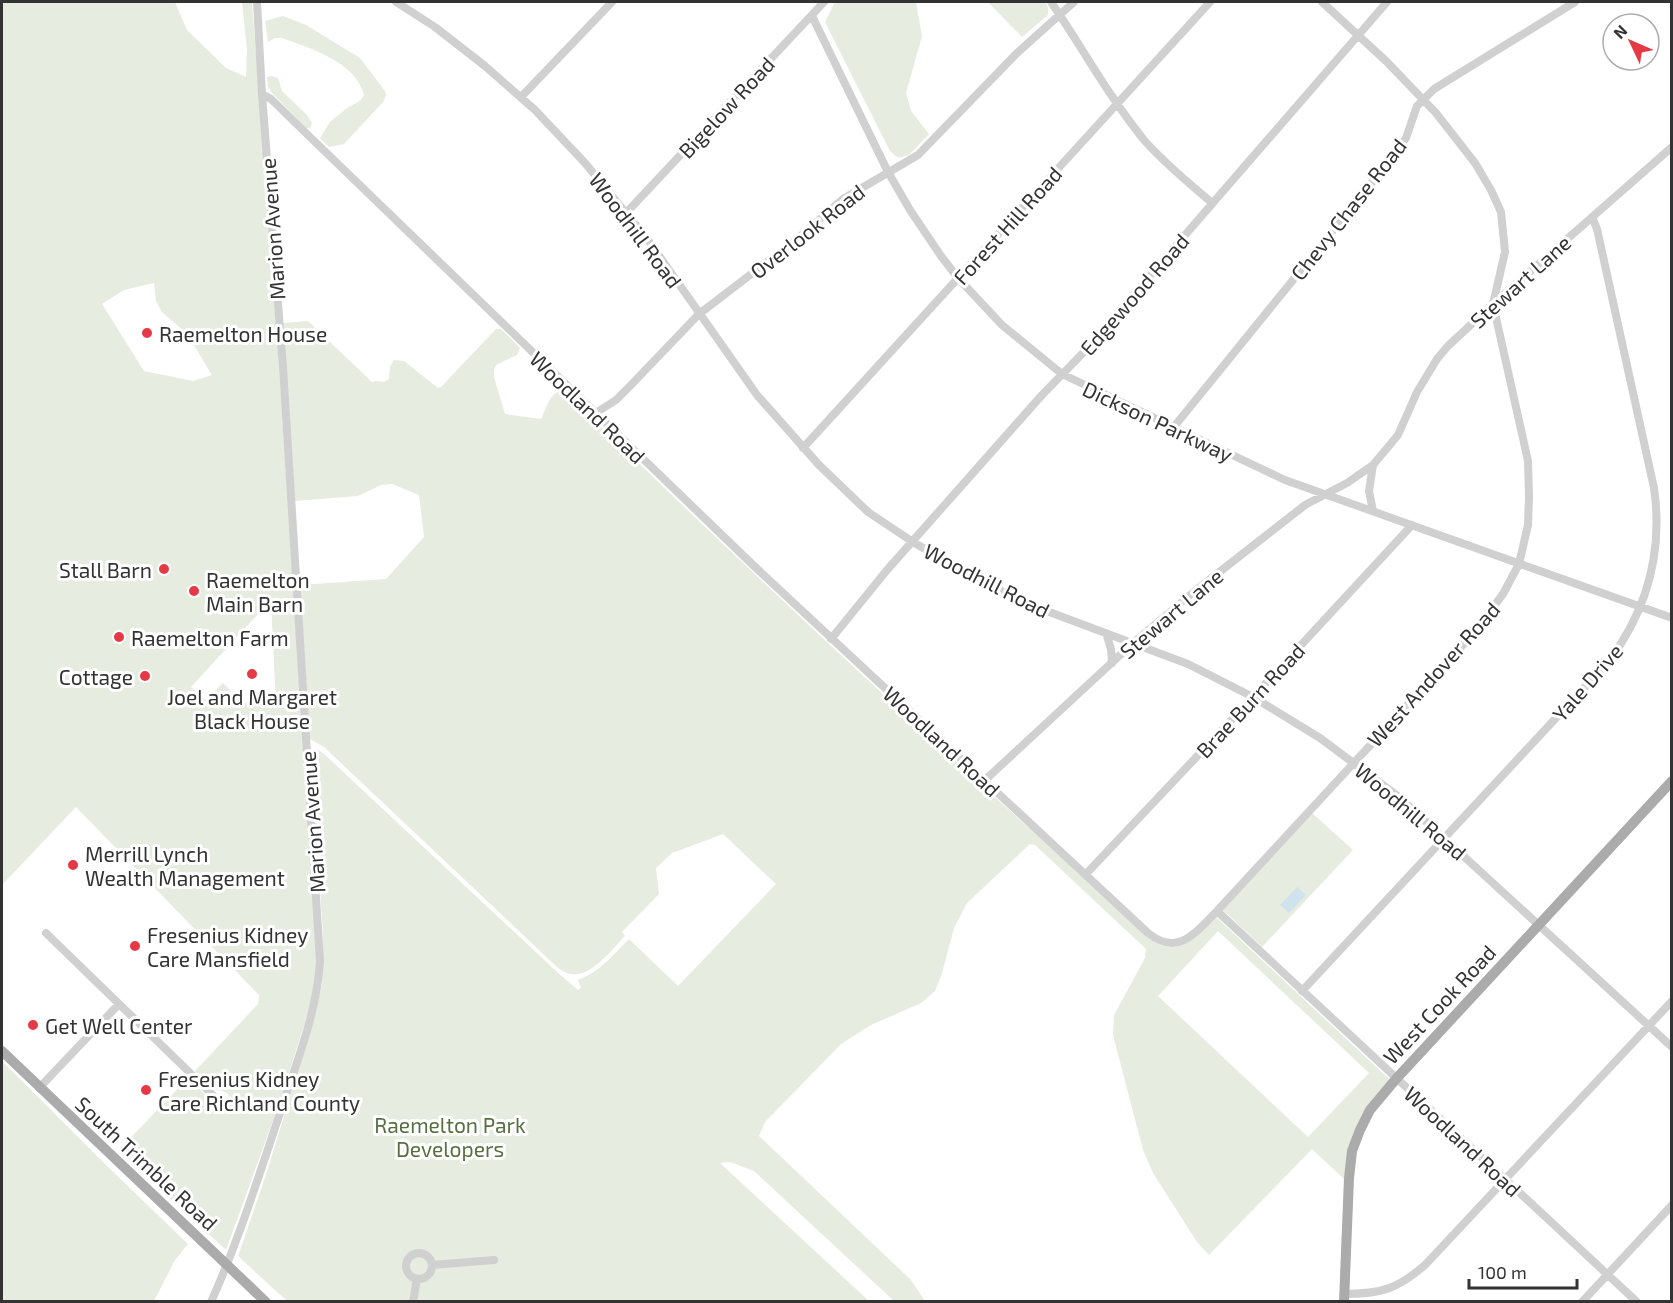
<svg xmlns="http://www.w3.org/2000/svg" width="1673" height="1303" font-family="'Exo 2',sans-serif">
<rect width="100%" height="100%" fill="#fff"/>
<path fill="#e6ecdf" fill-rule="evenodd" d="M2,2H175L187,30L226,68L246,77L247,49L242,2H252L276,323L316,937V966L313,993L307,1016L279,1104L226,1250L118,1151L188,1078L207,1096L212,1110L220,1113C230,1110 236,1096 223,1091C218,1089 219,1092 214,1089C207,1085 200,1077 195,1071L258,1004L259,995L76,807L2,885ZM154,283L156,301L162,312L187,334L212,375L193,381L144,371L102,304L124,290ZM271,600L276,704C244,709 245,704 223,683L205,700L191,687Z
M835,2H916L922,36L906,93L911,111L929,134L909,155L898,158L890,151L825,22Z
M988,2H1045L1048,7V15L1022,37Z
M283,16L306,25L360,58L385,91L386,95L383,102L344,144L329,147L320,138L330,122L347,108L360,101L364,95C356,62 310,48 282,38H275L268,42L265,21Z
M271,76L278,78L282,91L306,114L312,123L310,128H306L272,93L268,86L267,77Z
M308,321L372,382L377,381L384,382L389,379L390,367L394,360L404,361L438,388L441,387L496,329H501L520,348L517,355L496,365L494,370V377L505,414L541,419C547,408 550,390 564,391C716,539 871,685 1028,827L1030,826L1151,940C1180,959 1196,935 1216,917L1390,1080L1348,1152L1344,1179L1312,1149L1209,1255L1197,1242L1153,1173L1143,1150L1113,1035L1114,1015L1145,958L1146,949L1035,845L1030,844L967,903L954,928L942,973L935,991L921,1003L871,1025L841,1044L765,1122L759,1136L911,1280L925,1301H894L754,1171L730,1162L720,1163L869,1301H287L238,1256L265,1178L314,1019L322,985L323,934L311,754L317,749L324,754L556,971L578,990L581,988L578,980C600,972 613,955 629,939L678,986L776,884L723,834L672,853L656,868L659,894L622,932L625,936C608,953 583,990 557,967L324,747L310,739L300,585L386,579L424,537L419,495L392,484L381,485L358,496L295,501L283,323ZM1218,931L1369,1073L1308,1137L1158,996Z
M1312,813L1353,850L1262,947L1223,910Z
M2,1061L106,1165L188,1244L175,1260L154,1301H2Z"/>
<path fill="#cfe2ee" d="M1297,887L1306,895L1289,913L1280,905Z"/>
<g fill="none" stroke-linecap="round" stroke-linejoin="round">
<path stroke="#d0d0d0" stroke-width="8" d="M396,2L435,27L485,66L535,110L585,163L648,240L757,395L819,465L868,512L913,542L979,581L1044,610L1188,664L1253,697L1320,738L1399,797L1672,1047
M1051,2C1082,47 1109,97 1144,140C1164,163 1189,183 1212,203
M812,16L888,172L910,210L941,256L958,278L1002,325L1062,374L1285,480L1672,618
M262,94L271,99L310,137L754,566L1148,933C1178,957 1195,933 1217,911L1473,634L1503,594L1519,564L1528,525L1529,497L1528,461L1493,304L1505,252L1501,212L1491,190L1475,163L1436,113L1386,61L1322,2
M521,97L612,2
M627,212L824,2
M594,414L616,400L630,386L699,314L797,239L843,199L918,155L1017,53L1074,2
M1173,428L1387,164L1406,138L1417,106L1434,89L1575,2
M803,448L1210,2
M1373,511L1369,491L1373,465L1398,435L1417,392L1437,359L1448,346L1493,304L1672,147
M1106,633L1111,649L1112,663
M831,639L887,570L1042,395L1082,354L1387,2
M984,781L1133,643L1195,591L1305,505L1347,483L1373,465
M1086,874L1253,697L1412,525
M1217,911L1637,1302
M46,933L220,1102
M1302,991L1609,661C1647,610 1663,551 1654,488L1597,229L1592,217
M39,1088L119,1004
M406 1266a13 13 0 1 1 26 0a13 13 0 1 1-26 0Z
M432,1265L494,1260
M1344,1294C1381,1294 1398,1289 1426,1264L1672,1001
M211,1302C238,1242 258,1178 279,1116C295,1066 317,1014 320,961L283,368L262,94L257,2
M413,1302L417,1279
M1582,1302L1672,1205"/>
<path stroke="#ababab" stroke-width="10" d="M2,1051L266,1302
M1344,1302L1349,1178L1352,1151L1360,1130L1370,1110L1396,1079L1672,781"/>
</g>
<g fill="#e63946" stroke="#fff" stroke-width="2">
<circle cx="147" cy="333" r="6"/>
<circle cx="164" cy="569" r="6"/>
<circle cx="194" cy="591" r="6"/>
<circle cx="119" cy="637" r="6"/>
<circle cx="252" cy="674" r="6"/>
<circle cx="145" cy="676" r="6"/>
<circle cx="73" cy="865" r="6"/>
<circle cx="135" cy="946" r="6"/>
<circle cx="33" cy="1025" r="6"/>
<circle cx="146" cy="1090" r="6"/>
</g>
<g text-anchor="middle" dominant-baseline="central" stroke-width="6" stroke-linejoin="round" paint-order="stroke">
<g font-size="21" fill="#333" stroke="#fff">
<text transform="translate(726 107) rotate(-47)">Bigelow Road</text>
<text transform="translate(1348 209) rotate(-52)">Chevy Chase Road</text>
<text transform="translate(1007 225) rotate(-48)">Forest Hill Road</text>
<text transform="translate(272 229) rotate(-94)">Marion Avenue</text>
<text transform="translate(636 230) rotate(53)">Woodhill Road</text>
<text transform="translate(807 231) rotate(-38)">Overlook Road</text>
<text transform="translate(1520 281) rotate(-42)">Stewart Lane</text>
<text transform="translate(1134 294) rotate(-49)">Edgewood Road</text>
<text transform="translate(588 407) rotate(44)">Woodland Road</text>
<text transform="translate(1158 421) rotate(25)">Dickson Parkway</text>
<text transform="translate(987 580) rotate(27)">Woodhill Road</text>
<text transform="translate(1171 613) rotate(-40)">Stewart Lane</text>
<text transform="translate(1433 674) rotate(-48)">West Andover Road</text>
<text transform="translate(1587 682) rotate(-49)">Yale Drive</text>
<text transform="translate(1250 700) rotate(-47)">Brae Burn Road</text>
<text transform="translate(942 741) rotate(43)">Woodland Road</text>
<text transform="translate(1411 811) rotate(40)">Woodhill Road</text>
<text transform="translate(312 822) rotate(-94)">Marion Avenue</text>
<text transform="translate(1439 1004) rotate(-47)">West Cook Road</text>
<text transform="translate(1463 1141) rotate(43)">Woodland Road</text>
<text transform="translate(147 1163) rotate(43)">South Trimble Road</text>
</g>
<g font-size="21" fill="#333" stroke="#fff" text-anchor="start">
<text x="159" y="333">Raemelton House</text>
<text x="152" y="569" text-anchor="end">Stall Barn</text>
<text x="206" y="579">Raemelton<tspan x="206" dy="24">Main Barn</tspan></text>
<text x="131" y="637">Raemelton Farm</text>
<text x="133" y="676" text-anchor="end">Cottage</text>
<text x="252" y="696" text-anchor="middle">Joel and Margaret<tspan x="252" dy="24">Black House</tspan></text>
<text x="85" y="853">Merrill Lynch<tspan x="85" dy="24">Wealth Management</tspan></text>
<text x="147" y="934">Fresenius Kidney<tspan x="147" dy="24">Care Mansfield</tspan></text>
<text x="45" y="1025">Get Well Center</text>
<text x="158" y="1078">Fresenius Kidney<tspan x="158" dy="24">Care Richland County</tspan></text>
</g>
<g font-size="21" fill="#56703f" stroke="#fff">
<text x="450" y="1124">Raemelton Park<tspan x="450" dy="24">Developers</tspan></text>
</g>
</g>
<rect width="1673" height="1303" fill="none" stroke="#333333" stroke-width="6"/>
<g transform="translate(1631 42) rotate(314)"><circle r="28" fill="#ffffff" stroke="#adadad" stroke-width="1.5"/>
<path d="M0-4.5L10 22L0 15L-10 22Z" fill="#e63946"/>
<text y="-9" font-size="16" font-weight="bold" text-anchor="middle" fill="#333333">N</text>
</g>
<path d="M1469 1279v9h108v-9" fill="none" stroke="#333333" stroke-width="3"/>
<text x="1478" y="1279" font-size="18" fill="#333333" stroke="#ffffff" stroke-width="4.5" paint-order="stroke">100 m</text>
</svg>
